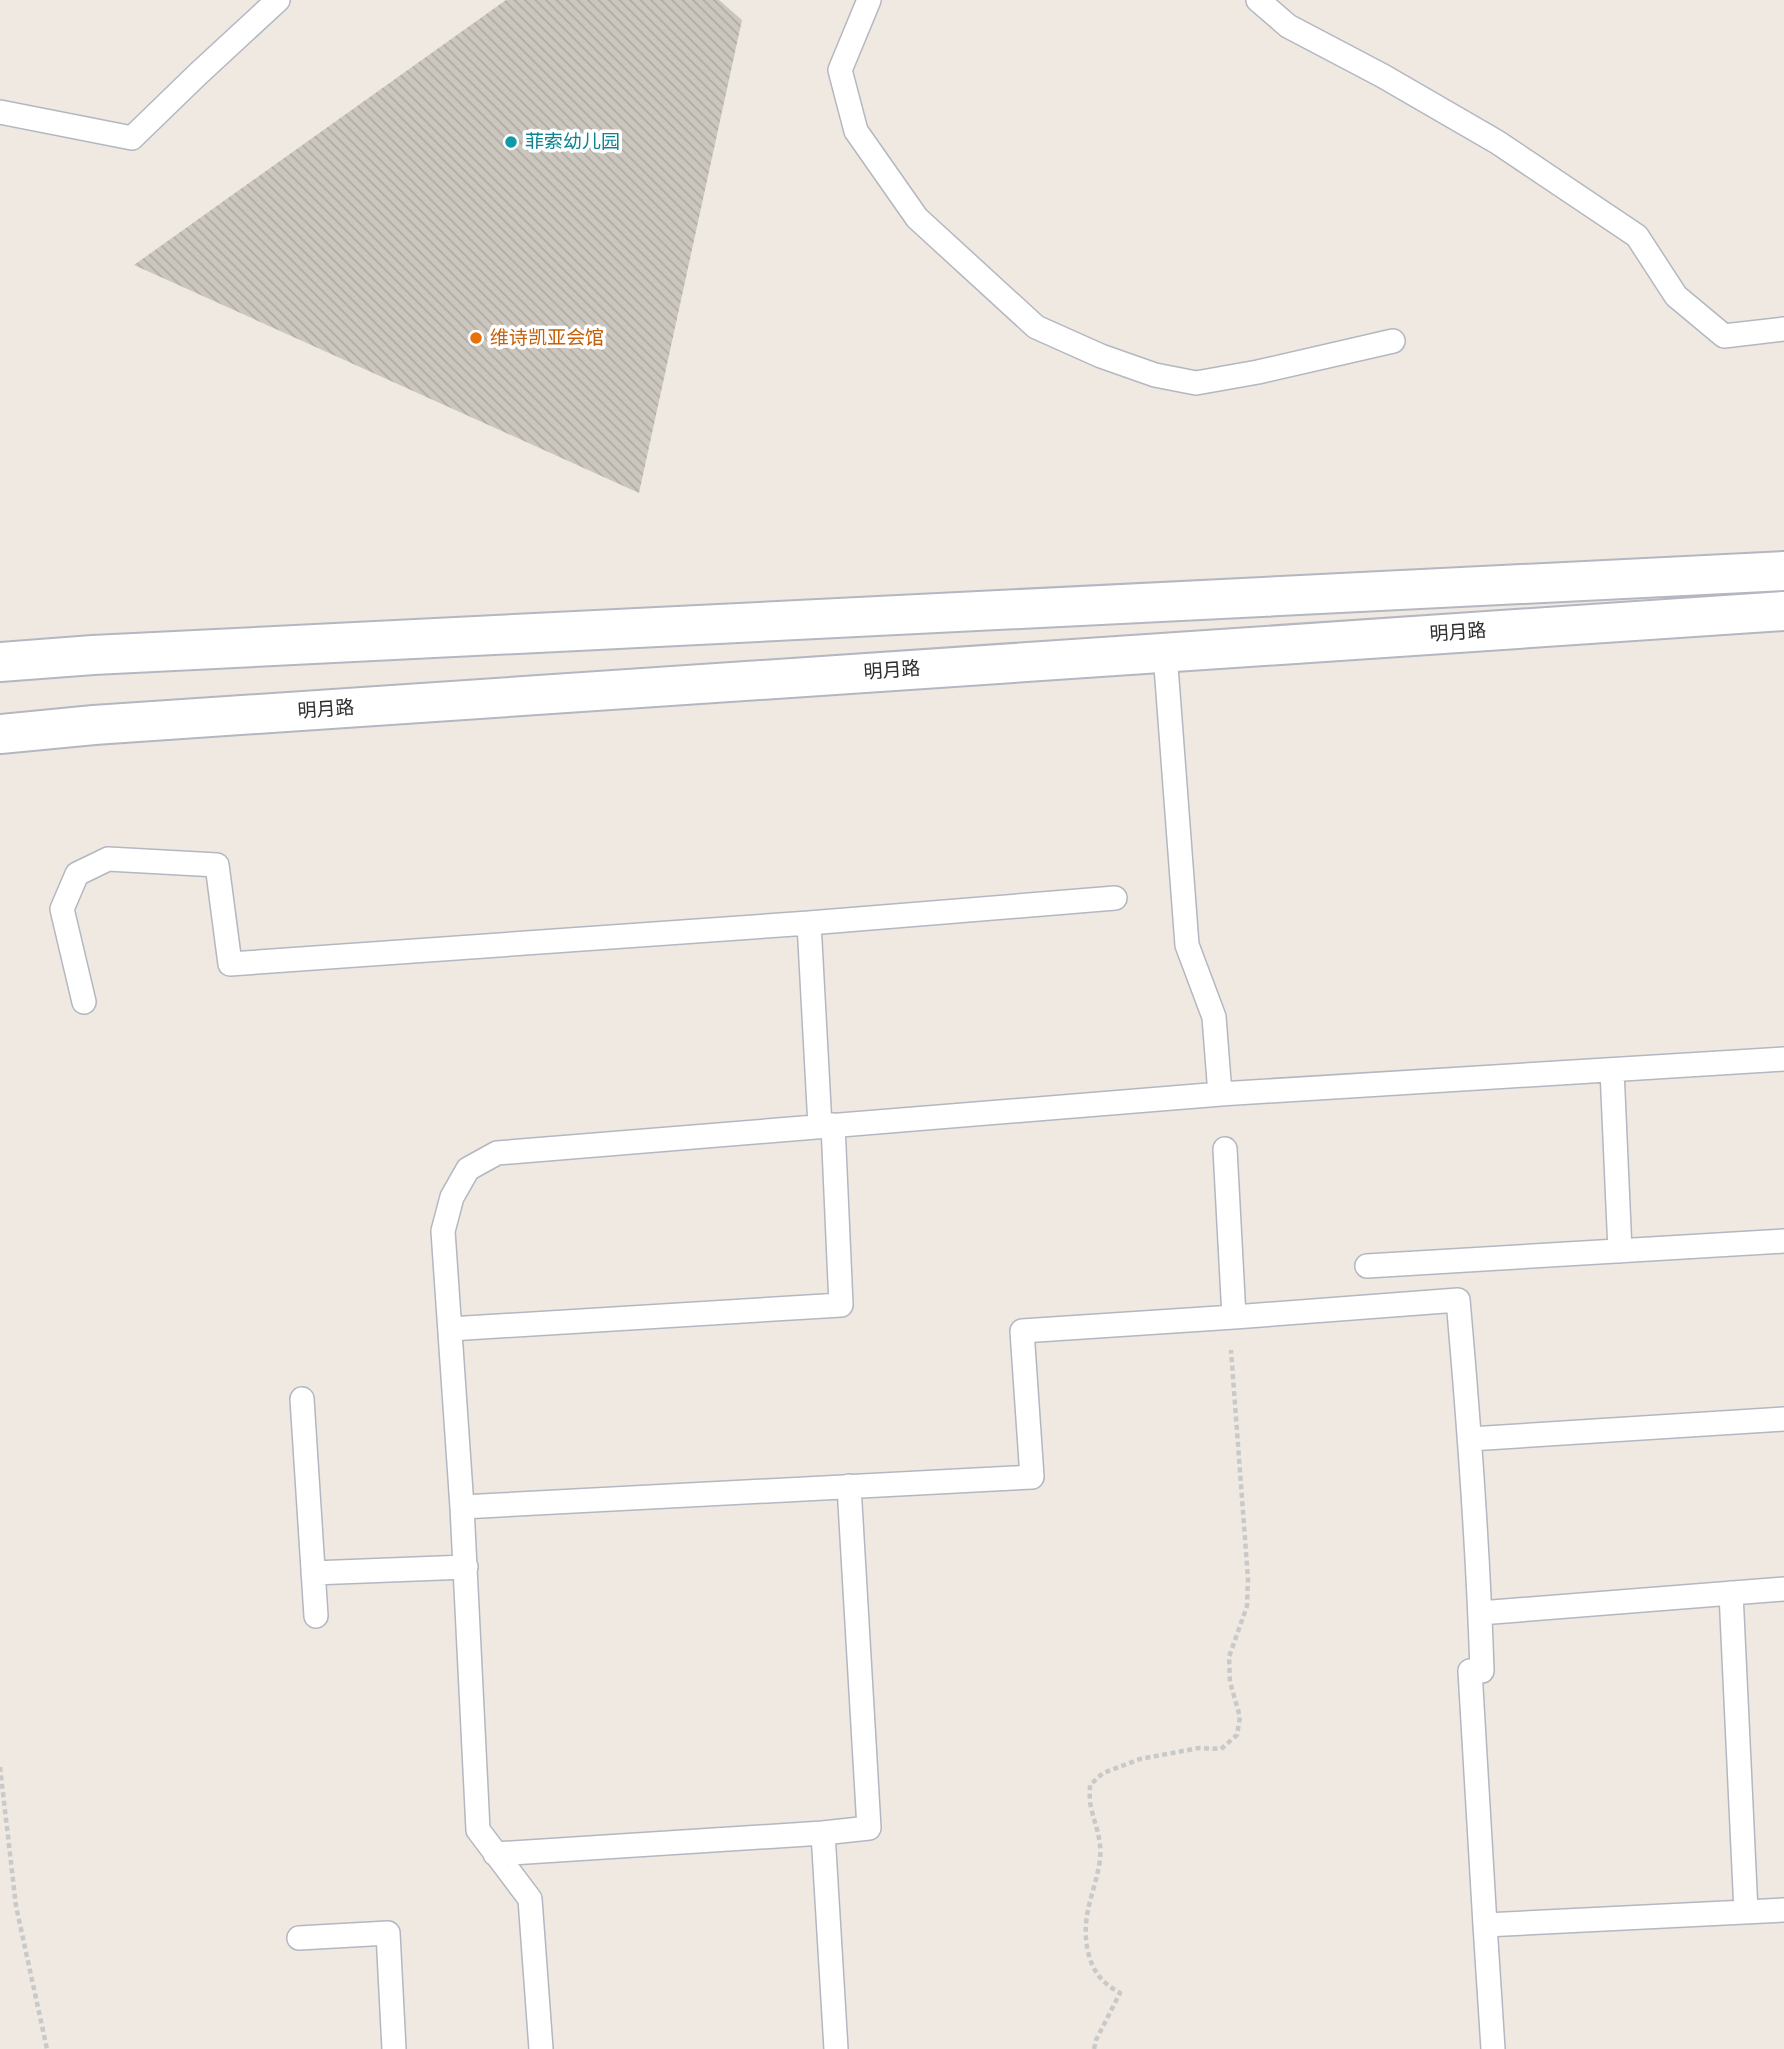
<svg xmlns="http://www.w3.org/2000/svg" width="1784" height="2049" font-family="'Alegreya Sans','Noto Sans SC',sans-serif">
<defs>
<pattern id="building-back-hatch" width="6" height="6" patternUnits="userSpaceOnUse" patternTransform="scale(1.75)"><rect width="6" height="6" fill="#cbc7bf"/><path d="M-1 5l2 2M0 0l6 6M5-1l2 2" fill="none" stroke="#afaba4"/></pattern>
</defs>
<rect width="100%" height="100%" fill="#efe9e1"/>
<path fill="url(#building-back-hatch)" d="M506,0H719L742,20L639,493L134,265Z"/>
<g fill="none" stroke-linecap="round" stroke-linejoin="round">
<defs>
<path id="service" d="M869,0L840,70L856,131L917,218L1036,327L1101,356L1155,375L1196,383L1258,372L1393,341
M1258,0L1288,26L1383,76L1497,142L1637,236L1676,296L1724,336L1784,329
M0,112L132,138L198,74L278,0
M1165,653L1187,945L1214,1017L1220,1094L1784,1059
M84,1002L62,909L77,874L108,859L217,865L230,964L809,923
M1612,1070L1620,1251
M820,1126L809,923L1115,898
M1225,1149L1234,1317L1458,1300C1469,1424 1478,1547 1482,1671H1470L1485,1925
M1367,1266L1784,1241
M450,1329L841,1305L833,1125
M302,1399L316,1616
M1470,1439L1784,1419
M462,1507L1032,1477L1022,1331L1234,1317
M313,1573L466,1567
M1731,1593L1746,1912
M1480,1613L1784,1589
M823,1833L869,1828L849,1486
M495,1854L823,1833L836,2049
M299,1938L388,1933L394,2049
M541,2049L530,1899L478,1830L462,1507L443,1231L452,1197L468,1169L497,1153L1221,1094
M1493,2049L1485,1925L1784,1910"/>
<path id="tertiary" d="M0,662L93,655L1784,571
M0,734L94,725L1784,611"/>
</defs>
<use href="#service" stroke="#b4b7c1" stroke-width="26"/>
<use href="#tertiary" stroke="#b4b7c1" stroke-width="42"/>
<path stroke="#c9c9c9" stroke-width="4.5" stroke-dasharray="5 3.5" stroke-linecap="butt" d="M0,1767L16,1906L47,2049
M1094,2049L1096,2040L1120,1993C1102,1983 1093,1972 1088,1952C1080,1915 1095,1894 1100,1860C1102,1838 1095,1826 1091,1807C1089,1800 1090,1792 1090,1785L1103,1773L1140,1759L1199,1748L1221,1749L1237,1735L1240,1717L1230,1682L1229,1657L1247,1606L1248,1579L1231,1350"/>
<use href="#service" stroke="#fff" stroke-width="23"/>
<use href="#tertiary" stroke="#fff" stroke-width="38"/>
</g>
<circle fill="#0f9aa8" stroke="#fff" stroke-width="2.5" cx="511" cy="142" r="7"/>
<circle fill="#e8710a" stroke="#fff" stroke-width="2.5" cx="476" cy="338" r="7"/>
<g text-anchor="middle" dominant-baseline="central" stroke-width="7" stroke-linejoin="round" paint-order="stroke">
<g font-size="19" fill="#0d838f" stroke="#fff" text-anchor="start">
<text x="525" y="142">菲索幼儿园</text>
</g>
<g font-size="19" fill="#c56008" stroke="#fff" text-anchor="start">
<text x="490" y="338">维诗凯亚会馆</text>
</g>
<g font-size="19" fill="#2e2e2e" stroke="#fff">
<text transform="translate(1458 633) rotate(-4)">明月路</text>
<text transform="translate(892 671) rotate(-4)">明月路</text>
<text transform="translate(326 710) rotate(-4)">明月路</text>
</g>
</g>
</svg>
